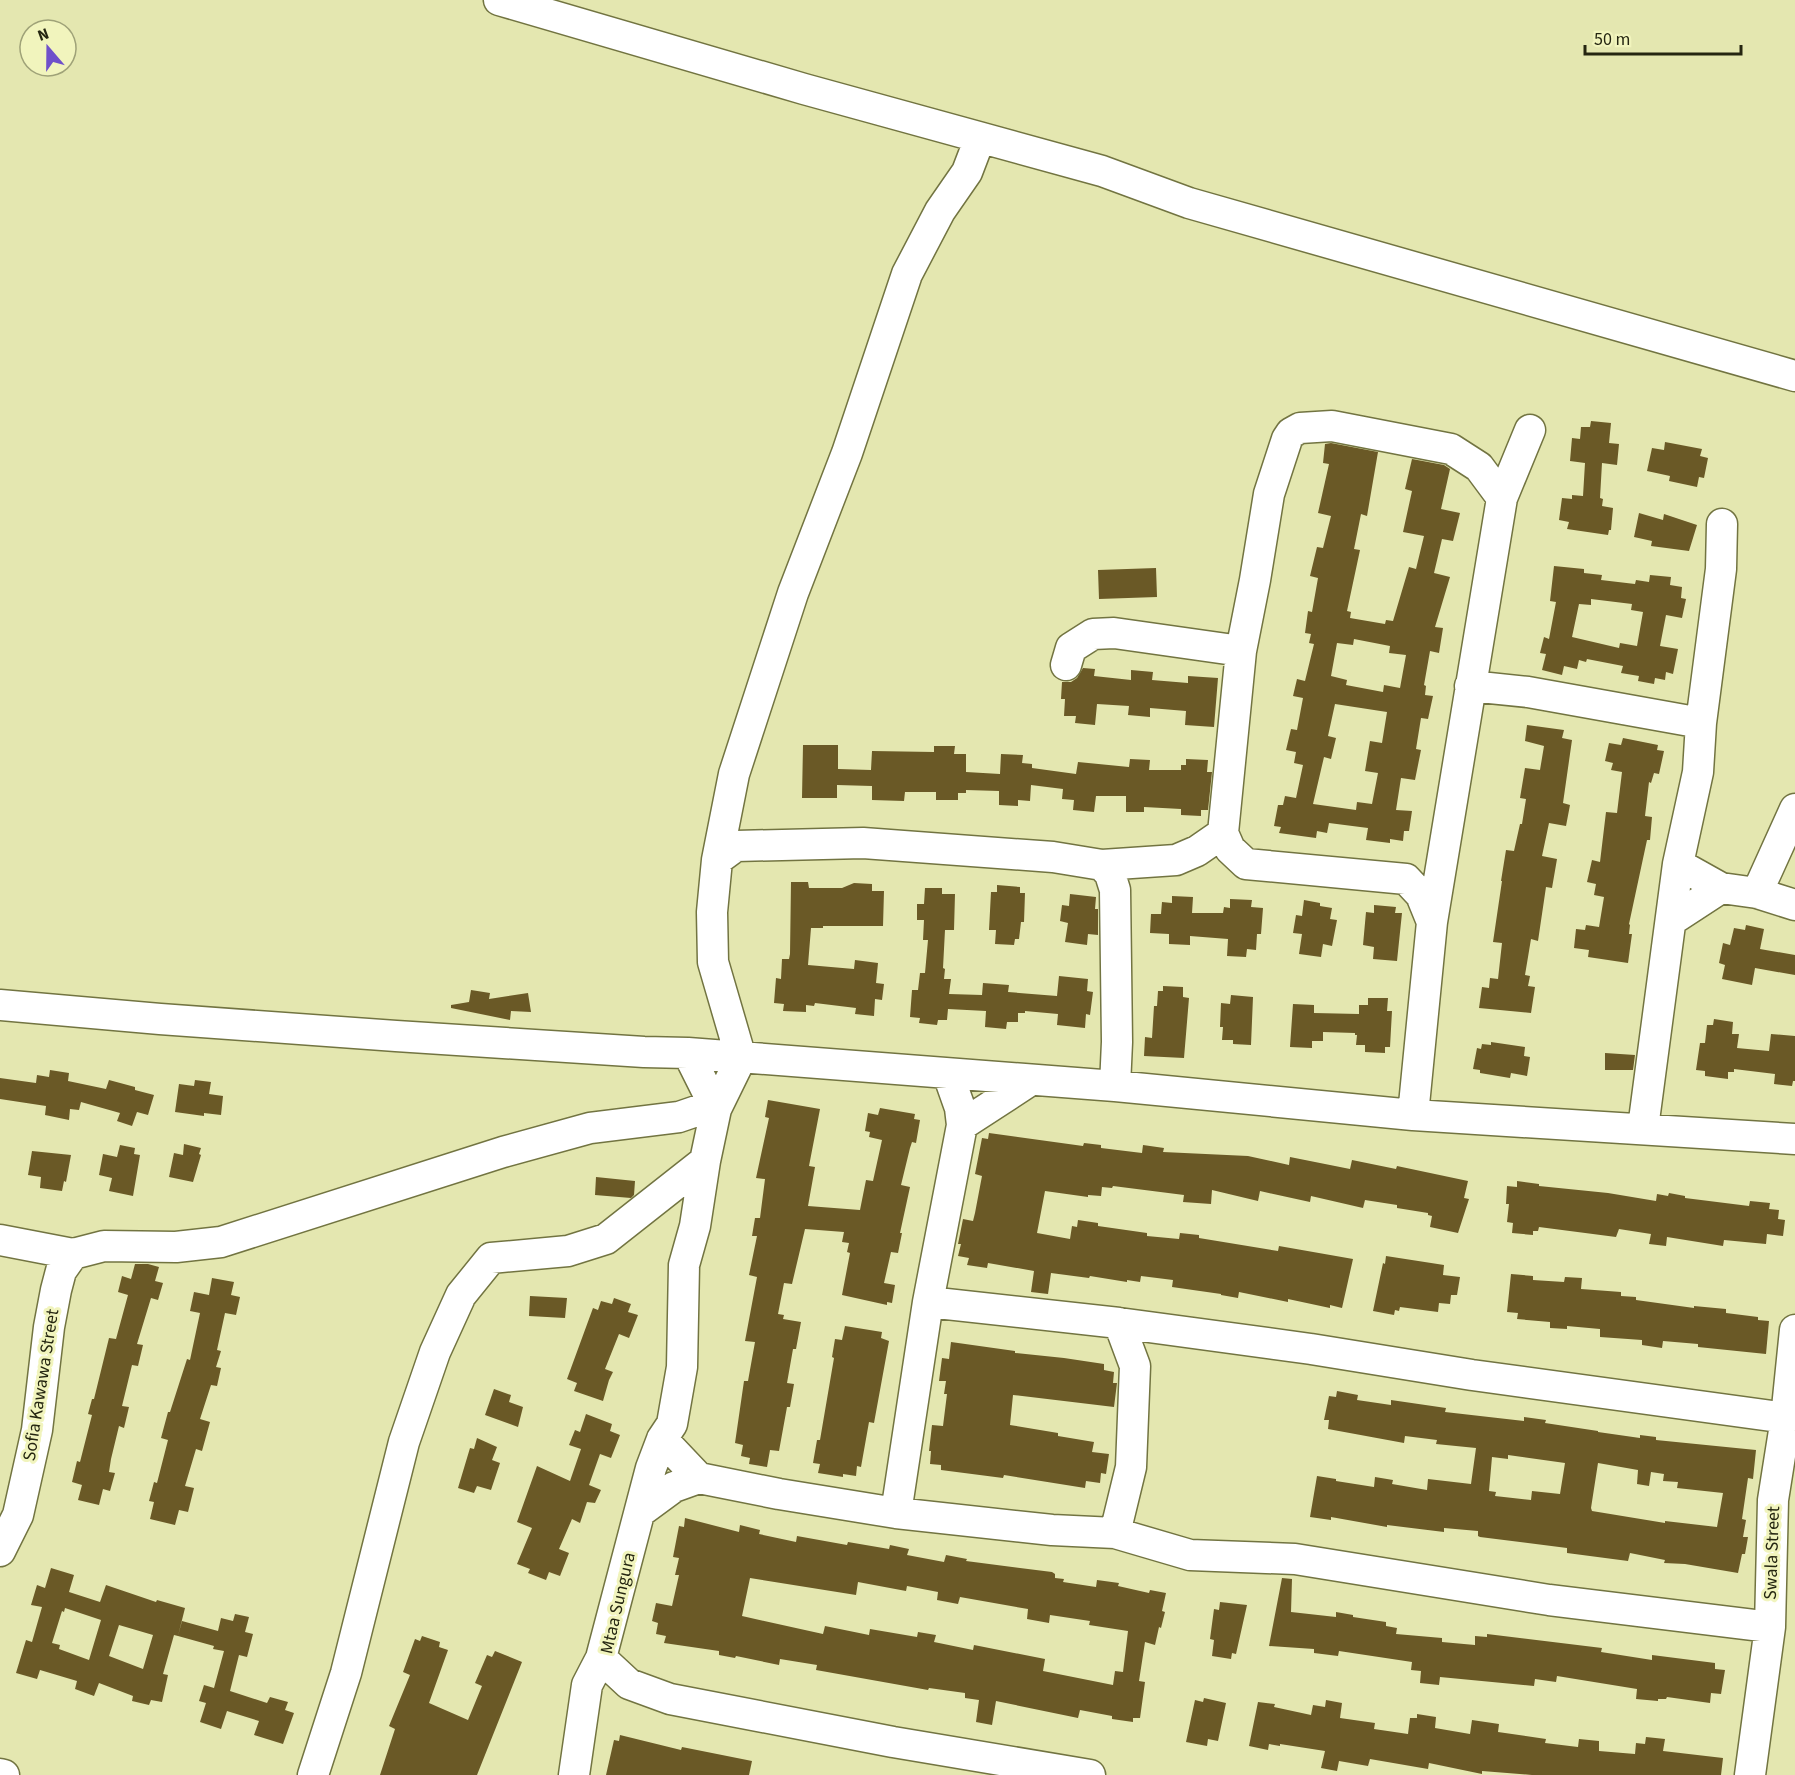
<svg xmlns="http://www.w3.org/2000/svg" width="1795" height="1775" font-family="'Source Sans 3',sans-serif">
<rect width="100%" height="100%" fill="#e4e7b0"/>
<path fill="#6a5926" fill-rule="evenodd" d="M1591,421L1611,423L1609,443L1619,444L1617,465L1602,463L1600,498L1603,499L1602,506L1613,508L1611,530H1609L1608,535L1567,529L1569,522L1559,520L1562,498L1572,499V495L1583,496L1585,463L1570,461L1572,438L1580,439L1581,427H1590Z
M1665,442L1702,449L1700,456L1708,458L1704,478L1699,477L1697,487L1669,481L1670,476L1647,471L1652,448L1664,450Z
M1331,443L1378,452L1367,516L1361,514L1354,549L1360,550L1347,611L1351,612L1350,618L1385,624L1386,620L1393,621L1409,567L1416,569L1424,536L1403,532L1412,491L1405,489L1412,459L1444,465L1450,469L1441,509L1460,513L1453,541L1442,539L1434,573L1450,577L1435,627L1443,628L1439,653L1430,651L1424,685L1426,686L1425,695L1433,696L1428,719L1421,718L1416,749L1421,750L1415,780L1401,778L1396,810L1412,811L1409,831H1404L1403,841L1390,839V843L1366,840L1368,828L1329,823L1327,833L1317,831L1316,838L1279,833L1281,827L1274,826L1278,805H1283L1285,796L1296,798L1303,765L1294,763L1296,752L1286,750L1291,729L1297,730L1303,698L1293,696L1297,679L1305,681L1314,644L1309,643L1311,634L1305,633L1308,611L1312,612L1318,578L1310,576L1317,547L1323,548L1331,516L1318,513L1329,464L1323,463L1325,444ZM1354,639L1390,646L1389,653L1406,655L1400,688L1384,685L1383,692L1346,685L1347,680L1331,676L1337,643L1353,645ZM1335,704L1387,712L1382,743L1370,741L1365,771L1378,773L1372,804L1357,802L1356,810L1313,804L1324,757L1331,759L1336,738L1328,736Z
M1639,513L1663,520L1664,514L1697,525L1689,551L1651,546L1652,541L1634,537Z
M1554,566L1584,569V573L1602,575L1601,580L1635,584L1636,580L1649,582L1650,575L1671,577L1670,585L1682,587L1681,598L1686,599L1682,618L1666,615L1660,646L1678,649L1673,674L1666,672L1665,680L1655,678L1654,684L1638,681L1639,676L1621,673L1623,666L1587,659L1586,662L1579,660L1577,669L1564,666L1562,675L1542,670L1546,654L1540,653L1544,637L1549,639L1556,602L1550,601ZM1591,599L1632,604L1631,610L1643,612L1637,646L1620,643L1619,648L1572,637L1579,604L1591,605Z
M1156,568L1157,597L1099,599L1098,570Z
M1083,668L1095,669L1094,676L1131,680V670L1153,672L1152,680L1188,683V676L1218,678L1214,727L1185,725L1186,711L1150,708V717L1128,715L1129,706L1097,704L1095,725L1075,723L1076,716H1064L1065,699H1061L1062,682H1071L1077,678Z
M1527,725L1564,730L1562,738L1572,740L1563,803L1570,805L1566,826L1549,823L1542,856L1557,859L1552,888L1546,887L1538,941L1531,939L1525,975L1530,976L1528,986L1535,987L1531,1013L1479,1008L1482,987L1489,988L1490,978L1498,979L1502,943L1493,942L1502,881H1501L1506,850L1514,851L1520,824H1522L1526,799L1520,798L1525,768L1540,770L1544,746L1525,741Z
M1623,738L1658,745L1657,750L1664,751L1659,774L1654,773L1651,783L1649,782L1645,816L1652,817L1650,840H1647L1629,924L1630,925L1629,934H1632L1628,963L1588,957L1589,950L1574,948L1576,929L1585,930L1586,925L1599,927L1604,897L1594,895L1596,884L1587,882L1592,860L1600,862L1606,812L1617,813L1622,772L1611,770L1613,763L1605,761L1609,743L1621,745Z
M803,745H838V769L871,770L872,751L934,752V746H955L954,754H966V772L1000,774L1001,754L1023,755L1022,763L1032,764V768L1076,774L1078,762L1129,767L1130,759L1150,760L1149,770H1181V765H1186V759L1208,760L1207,772H1212L1208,810H1201V816L1181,815V809L1144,807V812H1126V796H1096L1094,812L1073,810L1074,800L1062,799L1063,789L1031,785L1030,801L1018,800V806L999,805V791L966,790V793H958V800H936V792H905L904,801L872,800V786L837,785V798H802Z
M791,882H808L809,888H842L854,883L872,884V891H884L883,926H823V928H811L808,965L854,969L855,960L878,963L876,983L884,984L882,1000L875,999L874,1016L855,1014L856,1008L815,1003L814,1006L806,1005V1012L783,1011L784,1004L774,1003L776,978L781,979L782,959H789L790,954Z
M997,885L1020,887V893H1025L1024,922H1021L1019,939H1015L1014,945L995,944L996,930H989L991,892H997Z
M925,888H942V894H955L954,930H945L943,968L945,969L944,979H951L949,994L982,995L983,983L1009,985L1008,992L1057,996L1059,976L1088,979L1087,991L1093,992L1090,1015L1086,1014L1085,1028L1057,1025L1058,1014L1025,1011V1013H1018V1022H1007L1006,1029L985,1027L986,1011L948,1009L947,1020H938L937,1025L919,1023L920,1018L910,1017L912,990H918L920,973H925L928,940H923L924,920H917V904H924Z
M1070,894L1096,897L1095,909H1098V935L1088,934L1087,945L1065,942L1068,923L1060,921L1062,905L1069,906Z
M1172,896L1193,897L1192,913H1223L1224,907L1230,908V899L1252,900L1251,907L1263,908L1261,934H1257L1256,950L1247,949L1246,957L1227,956L1228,939L1190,936V945L1169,944V934L1150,933L1151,914H1161L1162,902L1172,903Z
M1304,900L1320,903V906L1332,908L1330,919L1337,920L1332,946L1323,944L1321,957L1299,954L1302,934L1293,933L1296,915L1302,916Z
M1374,905L1396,907L1395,913H1402L1397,961L1373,959L1374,947L1363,945L1366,912L1374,913Z
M1746,925L1764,929L1760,949L1795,955V975L1755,968L1752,985L1722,979L1725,965L1719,963L1723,943L1730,945L1734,928L1745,930Z
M1163,986L1183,987V997L1189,998L1184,1058L1144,1056L1145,1037L1152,1038L1154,1006H1157L1158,991H1163Z
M471,990L490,993L489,999L528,993L531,1012L511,1011L510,1020L451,1008V1005L469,1002Z
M1231,995L1253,997L1251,1045L1233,1044V1040H1222L1223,1027H1220L1221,1003L1230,1004Z
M1368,998H1388L1387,1011H1392L1390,1047H1385V1053L1365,1052V1045H1356L1357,1035H1355V1033L1323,1032V1041H1312V1048L1290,1047L1293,1004L1314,1005V1013L1359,1014V1005H1368Z
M1714,1019L1733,1022L1732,1034H1739L1737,1048L1769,1051L1771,1034L1795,1036V1081H1793L1792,1086L1774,1084L1775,1074L1734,1069V1072H1728V1079L1705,1076V1071L1696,1070L1700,1043H1705L1707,1025H1713Z
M1491,1042L1525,1047L1524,1056L1530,1057L1527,1076L1511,1073L1510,1078L1480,1073V1070L1473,1069L1477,1048L1481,1049L1482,1044L1491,1045Z
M1605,1053L1635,1055L1633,1070H1605Z
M50,1070L69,1073L68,1081L106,1089L109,1080L135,1087V1090L154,1095L148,1115L137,1112L132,1126L117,1121L120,1113L81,1102L79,1110L70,1109L69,1120L45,1115L46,1106L0,1099V1078L36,1083L37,1075L49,1077Z
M195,1080L211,1082L209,1094L223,1096L221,1115L204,1113V1116L175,1112L179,1084L194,1086Z
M768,1100L820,1109L809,1166L815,1167L808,1206L860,1210L866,1180L873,1181L882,1140L869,1137L870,1132L865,1131L868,1113L878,1115L880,1108L915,1114L914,1119L920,1120L916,1143L912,1142L910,1148L901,1185L910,1187L900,1233H902L898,1253L891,1252L884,1283L895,1285L892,1303L887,1302V1305L842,1295L850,1253L847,1252L849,1243L842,1242L844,1232L805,1229L792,1284L784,1283L778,1314L784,1315L783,1319L801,1322L796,1349H793L787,1383L794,1384L790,1407H787L779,1451L770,1450L767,1467L749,1464L750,1458L741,1456L743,1445L735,1443L744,1381H748L755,1342L745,1341L757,1277L749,1275L757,1236H752L755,1218H760L765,1179L756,1178L769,1118L765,1117Z
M989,1133L1083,1146L1084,1143L1101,1145V1148L1142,1153L1143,1145L1164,1148L1163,1152L1248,1156L1289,1165L1290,1157L1350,1169L1352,1160L1396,1169L1397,1166L1468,1181L1464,1198L1469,1199L1458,1233L1430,1227L1432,1216L1428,1215V1213L1397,1208V1205L1365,1200L1363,1208L1311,1196L1310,1202L1260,1191L1258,1201L1212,1190L1211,1204L1183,1202L1184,1195L1113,1186L1112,1188L1102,1187L1101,1196L1088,1195V1197L1045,1191L1037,1233L1070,1239L1072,1226L1077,1227L1078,1220L1098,1223V1226L1147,1233V1236L1179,1239L1180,1233L1199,1235V1238L1278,1251L1279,1246L1353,1259L1342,1308L1330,1305V1308L1288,1299V1302L1239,1292L1238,1298L1221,1295V1294L1172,1287L1173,1280L1141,1276L1140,1282L1127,1280V1282L1090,1276L1089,1278L1051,1273L1048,1294L1031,1292L1034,1271L988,1263L987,1268L967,1265L969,1258L958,1256L961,1244H958L963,1219L973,1221L975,1213L982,1176L975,1174L982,1138L988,1139Z
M184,1144L201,1148L199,1154L201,1155L193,1182L169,1177L174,1153L183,1155Z
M120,1145L135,1148L134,1154L140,1155L133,1196L109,1191L112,1178L99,1175L103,1154L117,1157Z
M32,1151L71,1155L66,1182L64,1181L62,1191L40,1188L41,1177L28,1175Z
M596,1177L635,1181L634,1195L631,1198L595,1195Z
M1517,1181L1539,1184V1186L1608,1193L1656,1201L1657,1194L1668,1196L1669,1193L1685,1196V1198L1749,1206L1750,1201L1770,1203L1769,1209L1779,1210L1778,1219L1785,1220L1783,1236L1767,1234L1766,1244L1724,1240L1723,1246L1667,1237L1666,1246L1649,1244L1651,1234L1619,1229L1616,1237L1539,1227L1538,1231H1533V1235L1512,1233L1513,1223L1507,1222L1509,1204H1506L1507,1186L1517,1187Z
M1386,1256L1444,1265L1443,1275L1460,1277L1457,1295H1451L1450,1304L1439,1303L1438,1312L1400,1307L1399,1311L1395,1310L1394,1315L1373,1311L1383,1263L1385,1264Z
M135,1264H148L159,1267L155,1281L163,1283L158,1300L151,1298L137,1344L143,1345L138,1366L132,1365L122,1406L129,1407L124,1428L119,1426L111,1459L109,1472L115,1473L110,1491L103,1489L99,1505L78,1500L82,1485L72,1482L77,1461L80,1462L92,1415L88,1414L92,1399H94L109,1338L116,1339L128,1295L118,1292L122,1276L131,1279Z
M1511,1274L1533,1276V1280L1564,1282L1565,1277L1582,1278L1581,1289L1621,1292V1296L1636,1297V1300L1694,1308V1306L1726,1309V1313L1758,1317V1320L1769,1321L1766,1354L1698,1347V1344L1663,1341L1662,1348L1642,1345V1340L1600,1337V1329L1567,1326V1329L1550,1328V1322L1517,1319L1518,1313L1507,1312Z
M212,1278L234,1282L231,1295L240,1297L236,1315L225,1313L217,1350L221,1351L216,1367L221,1368L217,1386L211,1385L200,1419L210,1422L202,1451L196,1449L185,1486L194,1488L188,1512L179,1510L175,1525L150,1519L154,1502L149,1501L154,1482L157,1483L168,1440L161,1438L168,1412H170L187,1359L190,1360L200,1313L190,1311L194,1292L209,1295Z
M530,1296L567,1298L565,1318L529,1316Z
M614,1298L631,1304L628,1312L638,1315L629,1338L619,1334L605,1369L613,1372L609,1380L603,1401L574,1391L577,1383L567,1379L593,1308L598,1310L601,1301L612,1304Z
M845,1326L882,1332L881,1338L889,1341L874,1423L869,1422L861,1467L857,1466L856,1476L843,1474V1477L818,1473L820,1464L813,1463L817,1440H820L834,1358L832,1357L835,1339L842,1340Z
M951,1342L1015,1351V1353L1064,1358L1104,1364V1370L1114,1372L1113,1383H1117L1114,1407L1013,1395L1010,1425L1058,1433V1436L1094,1442L1092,1452L1109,1454L1106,1474L1101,1473L1100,1483L1086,1481L1085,1488L1004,1475L1003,1478L941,1470V1465L930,1464L931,1451H929L932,1425L943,1426L947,1394H944L946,1381H939L942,1358L949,1359Z
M494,1389L511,1395L509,1402L523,1407L518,1427L485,1415Z
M1337,1391L1358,1395L1357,1400L1391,1405V1400L1446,1408L1445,1412L1524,1421V1417L1546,1420L1545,1423L1598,1431V1432L1640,1438V1435L1656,1437V1440L1756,1450L1753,1479L1748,1478L1742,1519L1746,1520L1743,1537H1748L1745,1554H1742L1738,1573L1685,1564L1664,1563L1665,1560L1630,1553L1628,1561L1567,1553V1548L1480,1537L1478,1536V1531L1444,1528V1532L1387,1525V1527L1331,1517V1520L1310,1517L1317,1476L1336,1479V1481L1374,1487L1375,1477L1393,1480L1392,1484L1427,1490L1428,1479L1471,1484L1476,1448L1436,1444L1437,1440L1405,1436L1404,1443L1328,1429L1329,1420H1324L1329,1396L1336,1397ZM1508,1455L1565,1463L1560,1494L1532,1491L1531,1500L1495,1496L1496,1492L1489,1491L1492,1457L1508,1459ZM1598,1463L1638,1470L1637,1484L1649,1486L1651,1472L1664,1474L1663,1481L1678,1482L1677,1488L1723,1493L1717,1527L1665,1521V1523L1592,1511L1591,1508Z
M586,1414L612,1424L610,1431L620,1435L611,1458L600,1454L589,1485L601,1490L595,1503L587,1502L580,1523L572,1519L559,1549L569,1553L560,1576L549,1572L546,1580L528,1573L530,1569L517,1564L532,1528L517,1522L537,1466L570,1481L581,1449L569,1445L575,1430L580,1432Z
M477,1438L497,1447L492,1460L500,1463L491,1490L477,1486L474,1493L458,1488L470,1448L474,1449Z
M685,1518L739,1532L740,1525L760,1530L759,1534L796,1542L797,1536L847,1545L848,1542L889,1549L890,1545L909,1549L907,1555L944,1562L946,1555L967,1559L966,1561L1052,1572L1055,1574V1578L1064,1579L1063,1582L1096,1587L1097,1580L1119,1583L1118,1586L1149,1593L1150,1590L1166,1593L1162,1611L1165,1612L1161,1628L1159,1627L1155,1645L1145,1642L1139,1681L1145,1682L1140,1718H1133V1722L1112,1719V1716L1080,1710L1078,1718L996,1701L992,1725L976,1722L979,1700L965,1698V1693L929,1688L928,1690L816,1670L817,1665L780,1659L779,1665L736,1656L735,1658L719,1655V1651L664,1643L666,1636L656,1634L658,1623L652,1621L656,1603L672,1606L679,1575H675L679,1558L673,1557L679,1526L684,1527ZM750,1578L856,1595L858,1582L906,1591L907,1586L938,1592L937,1600L958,1604L960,1597L1028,1609L1027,1619L1049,1623L1050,1615L1090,1621L1089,1625L1128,1631L1123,1672L1115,1671L1113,1685L1043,1671L1045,1659L974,1645L973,1650L934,1642L936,1635L918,1632L917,1637L870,1629L869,1635L825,1626L823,1634L742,1616Z
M51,1568L74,1575L69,1592L100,1602L106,1585L156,1602L157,1600L185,1608L178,1636L174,1635L163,1674L168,1675L162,1702L151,1700L149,1705L132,1701L133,1696L99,1683L94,1696L75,1689L77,1681L40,1670L37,1679L16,1673L26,1640L32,1642L42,1607L31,1605L37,1585L45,1588ZM65,1608L101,1620L89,1660L59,1649L60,1645L52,1643L62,1611L64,1612ZM119,1625L153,1635L143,1669L109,1656Z
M1282,1578L1292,1579L1291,1612L1336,1617V1612L1353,1615V1617L1386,1622V1626L1397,1628L1396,1634L1442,1638V1642L1475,1645V1636L1487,1637V1634L1602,1648L1601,1652L1652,1660V1655L1715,1663V1669L1725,1670L1721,1694L1711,1693L1710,1703L1667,1697L1666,1699H1658V1701L1636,1699L1637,1689L1557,1676L1556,1682L1535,1679L1534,1686L1440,1677L1439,1685L1420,1683L1421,1671L1411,1670L1412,1662L1339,1651L1338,1656L1314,1653V1649L1269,1646Z
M1220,1602L1247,1605L1236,1654L1232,1653L1231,1659L1212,1656L1214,1640L1210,1639L1214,1609L1219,1610Z
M235,1614L249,1617L245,1632L253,1634L247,1657L239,1655L230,1691L267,1703L270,1697L288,1702L285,1710L294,1713L283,1744L254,1735L259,1721L227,1711L221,1729L200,1722L206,1703L199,1701L204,1685L214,1688L224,1651L213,1649L214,1646L178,1636L182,1621L218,1631L221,1618L233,1621Z
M422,1636L440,1642L439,1647L448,1650L429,1703L468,1720L482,1686L475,1683L487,1655L492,1657L495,1651L522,1662L477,1775H380L395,1729L389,1726L410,1675L403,1672L415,1639L420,1641Z
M1204,1698L1226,1703L1218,1741L1208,1739L1207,1746L1186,1742L1195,1700L1203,1702Z
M1326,1700L1342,1703L1340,1718L1375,1723L1374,1729L1408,1734L1410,1718H1417V1714L1436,1717L1435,1728L1470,1734L1472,1720L1499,1724L1498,1732L1546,1739L1545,1743L1578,1747L1579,1739L1599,1741V1751L1635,1754L1636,1743L1645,1744L1646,1737L1665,1739L1663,1751L1723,1758L1721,1775H1532L1482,1771V1774L1429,1763L1428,1769L1370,1759L1368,1766L1339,1761L1337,1771L1321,1768L1325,1751L1280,1744V1746L1269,1744L1268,1750L1249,1746L1258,1702L1275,1704L1274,1707L1311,1715L1313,1705L1325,1707Z
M620,1735L681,1750L682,1747L752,1761L749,1775H606L614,1740L619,1741Z"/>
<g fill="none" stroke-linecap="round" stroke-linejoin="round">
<defs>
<path id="minor" d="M499,0L804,89L1102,171L1189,203L1795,376
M980,138L967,172L940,211L907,274L847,453L793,593L734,774L717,860L712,912L713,962L741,1058L716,1109L705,1161L695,1226L684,1265L682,1367L672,1424L662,1439L651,1468L601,1658L629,1684L670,1699L893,1742L1090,1775
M1066,665L1071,648L1093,634L1114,633L1241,651
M1470,686L1528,692L1701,723
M717,860L736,846L863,843L1053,857L1102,865L1110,874L1115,890L1117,1042L1115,1086
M1678,864L1721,888L1757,893L1795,905
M1102,865L1176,860L1197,851L1223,833
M1757,893L1795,809
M1672,920L1721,888
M1432,922L1502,498L1530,430
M0,1005L160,1019L396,1036L644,1052L688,1053L1115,1086L1413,1115L1795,1139
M688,1053L716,1109
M1413,1115L1432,922L1421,895L1406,879L1246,864L1230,849L1223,833L1241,651L1255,580L1269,494L1287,439L1291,433L1300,428L1332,426L1451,449L1479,467L1502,498
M962,1125L1031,1080
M1643,1128L1678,864L1698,772L1701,723L1721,569L1722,524
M0,1240L73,1254L104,1246L176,1247L221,1242L503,1152L590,1128L679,1117L714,1105
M928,1302L1119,1323L1311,1349L1472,1375L1786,1418
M662,1439L699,1478L779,1494L896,1513L1052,1530L1115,1533L1190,1555L1295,1559L1549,1600L1770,1627
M640,1512L674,1487L699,1478
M896,1513L928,1302L962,1125L960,1108L948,1074
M1115,1533L1131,1467L1135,1366L1119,1323
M0,1551L18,1515L37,1430L49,1327L56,1290L61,1271L73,1254
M0,1774L4,1775
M313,1775L346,1673L404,1442L435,1352L461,1295L491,1258L568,1251L606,1239L705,1161
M574,1775L587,1685L601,1658
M1750,1775L1770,1627L1773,1500L1786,1418L1795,1330"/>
</defs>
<use href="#minor" stroke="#727441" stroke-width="33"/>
<use href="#minor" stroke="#fff" stroke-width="30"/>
</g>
<g text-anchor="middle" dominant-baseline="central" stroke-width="6" stroke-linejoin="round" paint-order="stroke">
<g font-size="18" fill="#252611" stroke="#f1f4bd">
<text transform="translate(41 1385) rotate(-81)">Sofia Kawawa Street</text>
<text transform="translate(1772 1553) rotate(-88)">Swala Street</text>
<text transform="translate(618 1603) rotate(-77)">Mtaa Sungura</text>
</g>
</g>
<g transform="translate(48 48) rotate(340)"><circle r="28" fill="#f1f4bd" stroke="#9fa278" stroke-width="1.5"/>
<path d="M0-4.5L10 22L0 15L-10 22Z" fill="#6f50ca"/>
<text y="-9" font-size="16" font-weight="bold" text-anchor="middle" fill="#252611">N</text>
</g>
<path d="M1585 45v9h156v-9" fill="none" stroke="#252611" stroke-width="3"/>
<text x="1594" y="45" font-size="18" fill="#252611" stroke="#f1f4bd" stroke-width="4.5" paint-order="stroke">50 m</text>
</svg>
